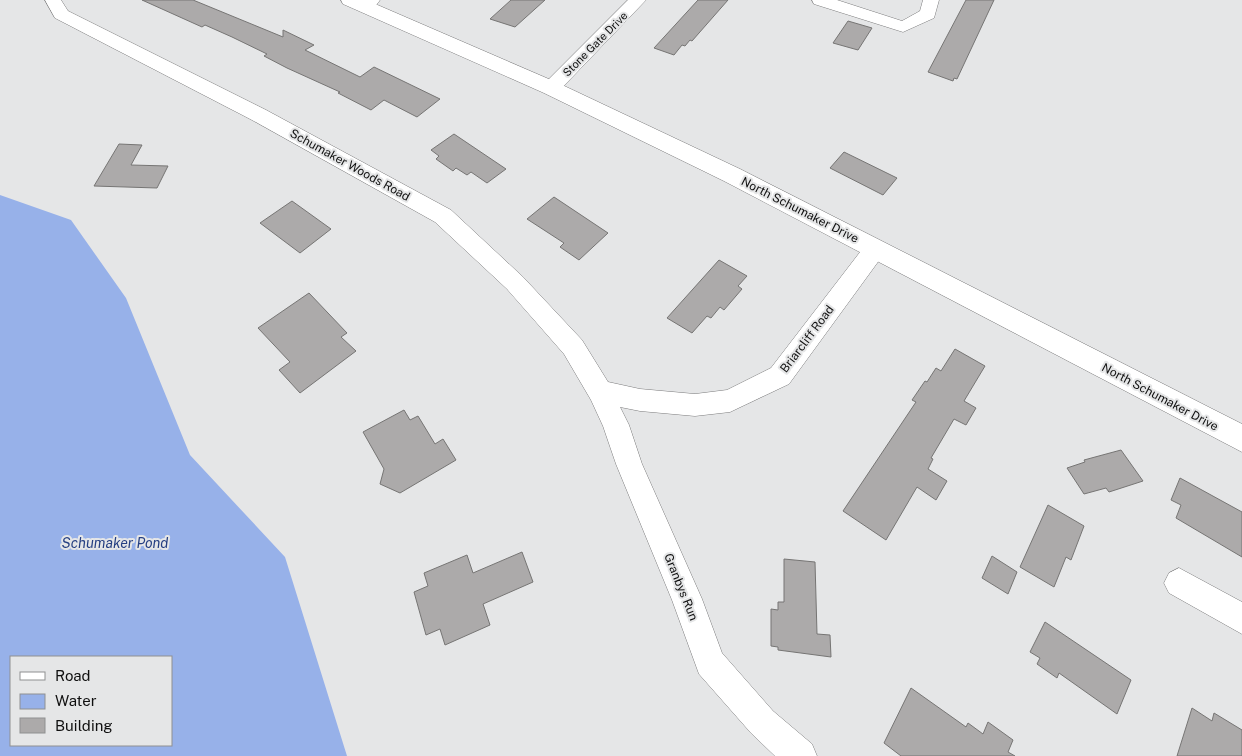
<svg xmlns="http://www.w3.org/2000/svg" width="1242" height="756" font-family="'Public Sans',sans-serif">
<rect width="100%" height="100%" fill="#e5e6e7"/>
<path fill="#97b1e9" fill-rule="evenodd" d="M0,195L71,220L126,298L190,455L285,557L347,756H0ZM11,657H171V745H11Z"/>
<path fill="#acaaaa" stroke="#767574" d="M142,0H193L283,37V30L314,45L305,50L360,77L374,67L440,99L417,117L384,100L371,110L338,93L340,92L287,68L264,56L267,54L232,37L205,25L202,27Z
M511,0H545L515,27L490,19Z
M698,0H728L692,41L690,40L685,46L682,45L674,55L654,48Z
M966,0H994L957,79L954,78L953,81L928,72Z
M848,21L872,28L858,50L833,43Z
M454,134L506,169L487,183L471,172L467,175L456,168L453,171L436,159L439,156L431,150Z
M119,144L142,145L131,165L168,166L157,188L94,186Z
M844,152L897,178L883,195L830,168Z
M554,197L608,233L579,260L560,247L564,243L527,219Z
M292,201L331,229L300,253L260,223Z
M719,260L747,276L738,286L742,289L724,310L720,307L711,318L707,316L692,333L667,318Z
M309,293L347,333L341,337L356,351L300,393L279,370L290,362L258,328Z
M955,349L985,366L964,401L976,408L966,425L954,419L931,458L933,459L928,469L947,481L936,500L917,487L886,540L843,511L916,402L912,400L925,381L927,382L936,368L941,371Z
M404,410L410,420L418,416L435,444L443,439L456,460L400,493L380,484L384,469L363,432Z
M1121,450L1143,481L1109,492L1106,488L1084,494L1067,468L1085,462L1084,460Z
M1180,478L1242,512V557L1176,518L1181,505L1171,500Z
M1048,505L1084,526L1071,560L1066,557L1054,587L1020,567Z
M522,552L533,582L483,604L490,625L445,645L440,629L426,635L414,592L428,586L424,573L467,555L473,573Z
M992,556L1017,572L1008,594L982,578Z
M784,559L815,562L817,634L830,635L831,657L778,650V647L771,646V609L778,610V602H784Z
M1045,622L1131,680L1117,714L1059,673L1057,678L1037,664L1040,658L1030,652Z
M911,688L966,727L968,723L983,734L988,722L1013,740L1008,752L1015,756H901L884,743Z
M1192,708L1212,721L1214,713L1242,730V756H1177Z"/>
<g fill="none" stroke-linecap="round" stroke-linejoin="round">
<defs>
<path id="street" d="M45,0H61L68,11L266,110L451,210L523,277L582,340L608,382L640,389L695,394L727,390L771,368L867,243L875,240L883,243L886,249L883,255L789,384L730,412L695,416L640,411L620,407L629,425L642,464L702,599L722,653L773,711L812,744L817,756H775L751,733L699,674L672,600L616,464L603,426L591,400L564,354L507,289L435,222L252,120L55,18Z
M361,0H380C375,8 368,12 358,10L355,6Z
M628,0H646L558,92L551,94L544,92L542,88L544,84Z
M812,0H837L902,21L920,11L923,0H939L934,18L903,32L814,4Z
M1179,568L1242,602V634L1169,593L1164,583L1169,573Z"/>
<path id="secondary" d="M341,0H366L558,83L740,169L1242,424V452L724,181L544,93L343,4Z"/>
</defs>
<use href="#street" stroke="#7c7c7d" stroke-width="1"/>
<use href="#secondary" stroke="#7c7c7d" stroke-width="1"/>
<use href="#street" fill="#fff" fill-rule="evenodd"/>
<use href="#secondary" fill="#fff" fill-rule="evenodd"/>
</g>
<g text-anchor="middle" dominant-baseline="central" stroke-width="4" stroke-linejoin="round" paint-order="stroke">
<g font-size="11" fill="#0f0f0f" stroke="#e5e6e7">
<text transform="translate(595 44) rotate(-45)">Stone Gate Drive</text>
</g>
<g font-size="12" fill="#0f0f0f" stroke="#e5e6e7">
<text transform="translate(350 165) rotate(29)">Schumaker Woods Road</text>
<text transform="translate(800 210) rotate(27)">North Schumaker Drive</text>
<text transform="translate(807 339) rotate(-53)">Briarcliff Road</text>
<text transform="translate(1160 397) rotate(28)">North Schumaker Drive</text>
<text transform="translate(681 587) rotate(68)">Granbys Run</text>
</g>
<g font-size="14" font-style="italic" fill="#253f82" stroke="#e5e6e7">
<text x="115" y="543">Schumaker Pond</text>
</g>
</g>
<rect x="10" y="656" width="162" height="90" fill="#e5e6e7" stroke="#8f9091"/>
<rect x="20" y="672" width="25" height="8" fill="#ffffff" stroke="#8f9091"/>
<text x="55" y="681" font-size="15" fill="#0f0f0f">Road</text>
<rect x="20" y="694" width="25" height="15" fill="#97b1e9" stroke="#8f9091"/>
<text x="55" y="706" font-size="15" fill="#0f0f0f">Water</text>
<rect x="20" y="718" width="25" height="15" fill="#acaaaa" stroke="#8f9091"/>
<text x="55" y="731" font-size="15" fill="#0f0f0f">Building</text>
</svg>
